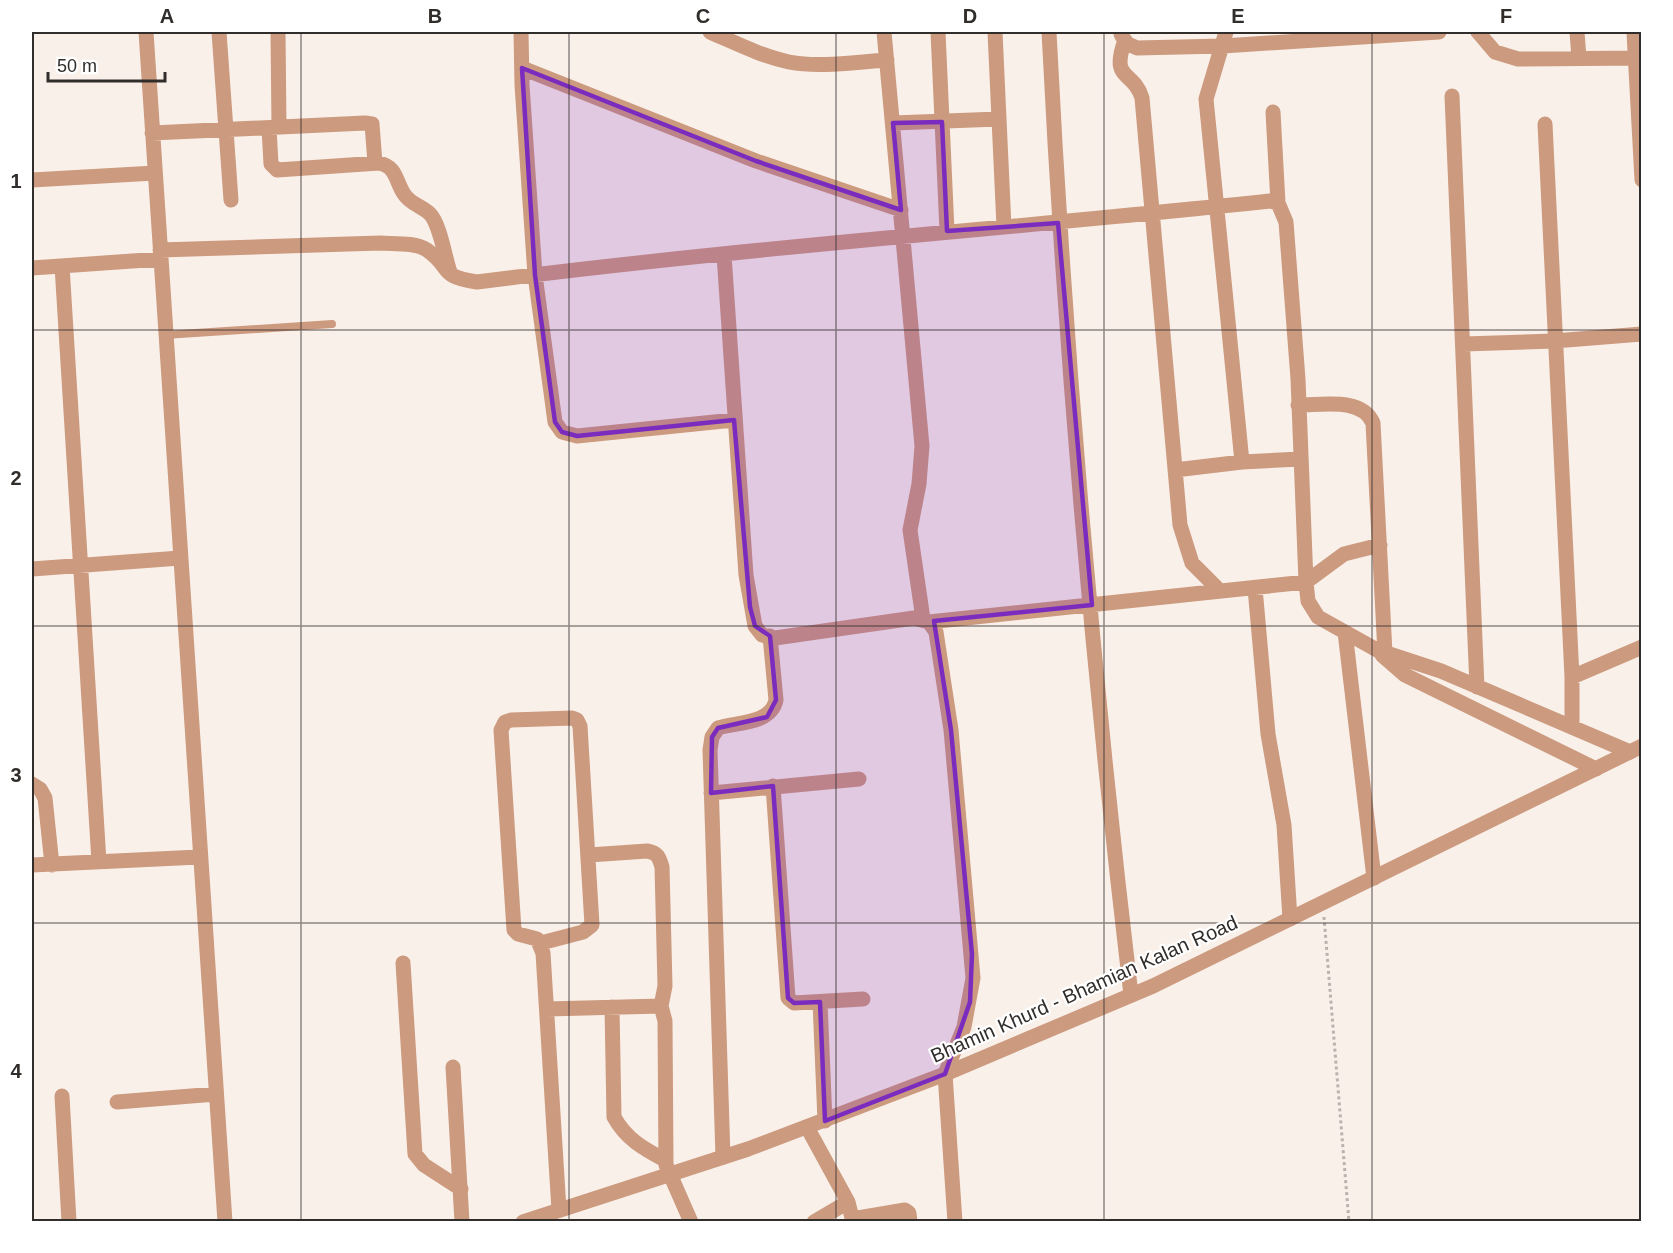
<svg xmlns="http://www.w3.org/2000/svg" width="1673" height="1253" font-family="Arial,sans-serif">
<rect width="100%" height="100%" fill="#faf0ea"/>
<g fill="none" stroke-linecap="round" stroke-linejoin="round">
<path stroke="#bbb2ae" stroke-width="3" stroke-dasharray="3 3" stroke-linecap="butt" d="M1324,917L1349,1222"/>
<path stroke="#cc9a7e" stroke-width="8" d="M165,335L332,324"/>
<path stroke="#cc9a7e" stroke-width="15" d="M146,32L225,1222
M219,32L231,200
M278,32L279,127
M521,32L522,85L535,275L555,422L562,432L577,436L734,420
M710,32C736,43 761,56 789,62C820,68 855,62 887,60
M884,32L922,446L919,484L910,530L923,619
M938,32L947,231
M995,32L1004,227
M1049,32C1065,353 1093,675 1131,995
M1226,32L1206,99L1242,462
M1478,32L1495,52L1518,59L1642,58
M1577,32L1579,58
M1634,32L1642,180
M1121,34L1126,43L1137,48L1223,46L1439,32
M1125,40C1110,82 1133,69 1142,98L1180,525L1192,563L1220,591
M522,68L756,161L901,210
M1452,96L1477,687
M1273,112L1278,203
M893,123L999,119
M1545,124L1572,677V727
M269,128L271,164L277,170L379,163C397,167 395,180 404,194C410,204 422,206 430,214C440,224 445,258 450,272
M152,133L365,123L372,124L375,163
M32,180L155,173
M160,250L380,243C394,244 415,242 427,250C453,268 437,276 477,282C741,248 1006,229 1270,201L1278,203L1286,222L1298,379L1306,582L1308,601L1318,617L1377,650L1441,671L1630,752
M724,255L746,575L755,626L762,635L775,638L914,618L929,622L936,632L951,730L973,978L964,1027L945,1074L955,1222
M62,266L99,862
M32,268L161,259
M1464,344L1554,341L1642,334
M1298,405C1323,405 1362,397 1373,423L1385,653
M1175,470L1242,462L1300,459
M32,569L180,558
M1255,588L1268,734L1284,825L1290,919
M929,622L1306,582L1344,554L1380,545
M1345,632L1374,878
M1382,655L1405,675L1596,769
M1572,677L1642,647
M32,784L40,789L45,798L52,865
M773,786L788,998L794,1003L863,999
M711,793L859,779
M589,855L647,851C658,853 659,857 662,867L665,986L661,1006
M32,865L199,857
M541,943L583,932L592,925L580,726L577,720L572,718L511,720L505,722L501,730L514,930L518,934L537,939L543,953L559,1210
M403,963L415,1154L424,1165L461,1189
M820,1002L825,1121
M612,1007L614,1117C626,1139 644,1149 665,1160
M547,1009L661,1006L665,1021L666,1165L691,1222
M453,1067L462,1222
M62,1096L69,1222
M117,1102L216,1094
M807,1127L848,1202L853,1222
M723,1157L710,750L712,737L718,728C738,722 771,724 776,700L770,636
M852,1219L905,1210L909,1213L910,1222
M814,1222L848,1202"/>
<path stroke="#cc9a7e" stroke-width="15" d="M523,1222L748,1149L945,1074L1153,986L1642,746"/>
</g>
<path fill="#7b2cbf" fill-opacity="0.2" stroke="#7b2cbf" stroke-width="4.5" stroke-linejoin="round" d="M522,68L756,161L901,210L893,123L942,122L947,231L1058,223L1092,605L934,621L951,730L972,954L970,1002L945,1074L825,1121L820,1002L794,1003L788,998L773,786L711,793L712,737L718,728L767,717L776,700L770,636L755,626L750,607L734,420L577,436L562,432L555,422L535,275Z"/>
<path fill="none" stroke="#312d2b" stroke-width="1.5" stroke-opacity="0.55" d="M301,32V1222M569,32V1222M836,32V1222M1104,32V1222M1372,32V1222M32,330H1642M32,626H1642M32,923H1642"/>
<g text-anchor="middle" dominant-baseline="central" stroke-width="4.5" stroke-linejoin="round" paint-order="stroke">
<g font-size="20" fill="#312d2b" stroke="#fff">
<text transform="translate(1084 989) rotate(-24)">Bhamin Khurd - Bhamian Kalan Road</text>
</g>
</g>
<rect width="1673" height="1253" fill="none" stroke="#ffffff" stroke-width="66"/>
<path d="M48 72v9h117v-9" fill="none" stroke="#312d2b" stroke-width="3"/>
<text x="57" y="72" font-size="18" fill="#312d2b" stroke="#ffffff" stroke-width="4.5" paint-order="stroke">50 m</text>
<rect x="33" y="33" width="1607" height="1187" fill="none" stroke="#312d2b" stroke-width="2"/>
<g font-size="20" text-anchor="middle" font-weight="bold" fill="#312d2b">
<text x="167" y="23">A</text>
<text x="435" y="23">B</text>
<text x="703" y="23">C</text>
<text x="970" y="23">D</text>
<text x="1238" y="23">E</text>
<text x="1506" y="23">F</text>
<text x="16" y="188">1</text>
<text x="16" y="485">2</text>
<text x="16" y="782">3</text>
<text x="16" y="1078">4</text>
</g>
</svg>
